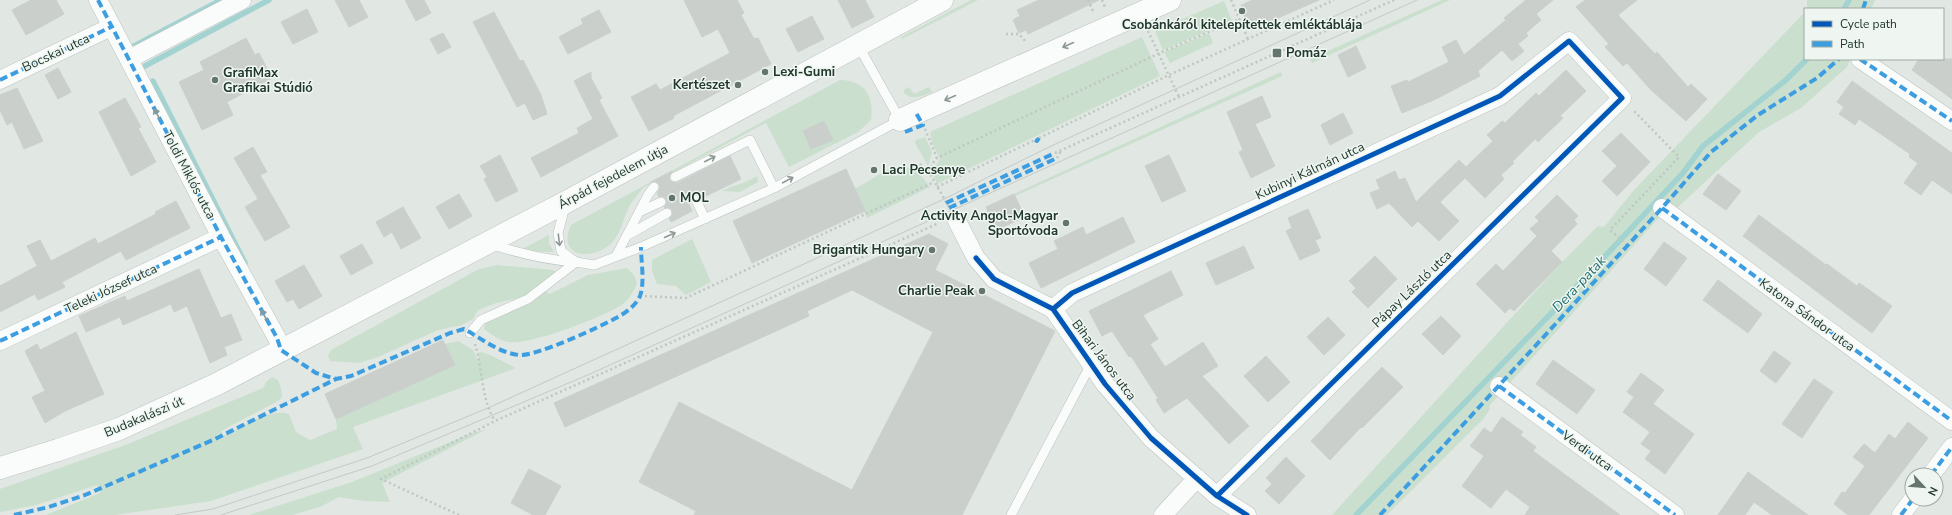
<svg xmlns="http://www.w3.org/2000/svg" width="1952" height="515" font-family="'Nunito Sans',sans-serif">
<rect width="100%" height="100%" fill="#e1e7e3"/>
<path fill="#cadfcd" d="M971,0H978L902,39L901,37Z
M1442,0H1450L1312,63L1310,59Z
M1807,0H1875L1871,9H1807Z
M1224,1L1232,21L1163,50L1155,31Z
M1805,12V59H1850L1847,67L1801,108L1759,132L1677,208L1664,212L1489,406L1490,409L1484,418L1387,515H1332L1565,259L1598,226L1604,227L1634,190Z
M1209,33L1213,43L1170,63L1164,52Z
M1142,37L1160,76L937,184L932,172L940,159L932,143L930,133L932,131Z
M1281,72L1282,76L1015,196L1014,194Z
M840,80C866,81 874,96 871,120L858,132L789,167L766,123L643,188C639,193 634,199 630,205C623,218 621,236 608,246C587,262 557,254 571,225Z
M909,87L914,94L929,87L932,92C923,96 912,101 904,93V90Z
M925,137L932,152L928,166L915,143L916,140Z
M899,166C916,169 920,173 930,187L867,218L855,189L887,170Z
M757,176L758,182L740,192L722,191C735,185 746,183 757,176Z
M549,235V243L554,252L518,251Z
M692,239L711,282L686,295L676,286L657,284L652,271V260Z
M497,265L553,270L557,273L524,297L496,303L478,310L473,319L462,325L438,330L378,357L359,363L330,361L328,356L331,350L479,269Z
M627,268L634,275L637,284C633,291 630,299 623,304C606,316 531,345 510,342C500,341 492,335 484,329L486,320L544,291L550,294L588,275Z
M458,341L473,350L478,361L479,352C487,352 507,364 516,368L353,427L363,449L211,501L115,515H46L100,493L97,485L36,505L0,512V489L128,444L256,391L264,387L266,382L272,377L278,380L281,388L282,397L278,401L221,431L223,436C242,427 268,408 289,414L296,432L310,440L337,429L336,419L454,365L445,344Z
M487,429L382,483L390,502L364,501L339,497L320,507L292,515H249L352,482L470,434Z"/>
<g fill="none" stroke-linecap="round" stroke-linejoin="round">
<path stroke="#a3d3d0" stroke-width="5.5" d="M1844,9L1849,0
M134,46L221,0
M145,66L269,0
M153,81L245,263
M1356,515L1564,300L1683,173L1703,146L1786,80L1807,59"/>
</g>
<path fill="#cacfcc" stroke="#cad0cc" d="M31,0H56L64,14L26,35L12,10Z
M335,0H359L368,17L349,27Z
M405,0H424L431,13L416,21Z
M684,0H737L744,13L741,15L754,39L758,38L771,64L673,116L674,118L649,131L631,97L656,84L660,90L730,53L718,29L702,37Z
M838,0H865L874,17L852,28Z
M1039,0H1099L1028,34L1026,30L1019,33L1013,20L1020,16L1017,10Z
M1252,0H1319L1251,30L1240,6Z
M1526,0H1553L1536,14L1541,20L1526,33L1528,36L1518,44L1524,51L1512,61L1502,50L1478,71L1480,76L1434,100L1402,113L1391,86L1407,80L1408,82L1449,62L1442,47L1456,40L1464,55L1506,20L1504,18Z
M1585,0H1637L1618,15L1655,54L1657,52L1688,87L1691,84L1707,99L1686,121L1651,90L1627,63L1623,66L1605,47L1609,44L1576,7Z
M307,9L318,32L293,44L281,22Z
M599,10L611,32L568,54L559,37L583,24L581,19Z
M494,12L520,61L523,60L541,95L547,114L533,120L525,103L517,107L473,22Z
M812,16L824,39L798,52L786,29Z
M443,33L451,47L438,54L430,39Z
M246,38L255,55L259,53L272,78L227,102L233,115L202,130L179,82L204,70L200,62Z
M1356,46L1366,68L1348,77L1338,55Z
M1919,59H1952V99L1912,70Z
M58,68L71,92L58,99L45,75Z
M1566,70L1586,91L1560,116L1563,118L1538,142L1535,139L1512,162L1514,163L1501,175L1504,179L1485,198L1465,178L1440,202L1459,221L1439,241L1418,221L1412,227L1389,203L1377,209L1370,193L1380,189L1376,180L1395,171L1399,180L1405,178L1416,202L1459,160L1466,167L1493,141L1487,135L1502,121L1505,123L1536,93L1539,96Z
M591,72V78L602,98L599,100L618,136L541,177L531,158L579,133L577,128L593,119L574,81Z
M1852,81L1952,153V194L1932,180L1921,195L1904,183L1918,163L1909,157L1910,154L1859,119L1855,125L1839,114L1844,107L1837,102Z
M17,88L43,141L24,149L12,122L7,125L0,110V95Z
M1262,96L1271,117L1255,124L1275,166L1251,178L1239,152L1243,150L1227,112Z
M125,98L141,127L138,128L156,162L131,176L99,112Z
M1343,113L1353,133L1330,145L1321,125Z
M824,121L833,140L811,149L803,131Z
M1621,133L1650,162L1617,196L1602,181L1617,166L1602,151Z
M253,147L267,172L260,175L290,227L265,241L245,207L258,199L234,158Z
M500,155L518,191L496,202L484,179L487,177L480,166Z
M1169,155L1186,191L1162,202L1145,166Z
M730,156L741,179L702,198L697,194L693,195L690,199L691,203L689,204L692,211L671,222L669,218L672,216V210L670,208H664L667,203L666,199L662,196L659,197L657,193L660,188L659,184L655,181L651,182L672,171L669,179L672,182L677,183Z
M846,169L865,211L752,263L733,221Z
M1718,174L1741,191L1726,210L1703,194Z
M459,194L472,216L449,229L436,207Z
M1014,194L1025,217L996,230L986,207Z
M1557,195L1578,216L1574,220L1577,224L1551,251L1562,262L1514,311L1510,308L1505,313L1476,284L1496,264L1503,271L1537,236L1530,229L1539,221L1535,217Z
M176,201L190,228L126,260L121,251L62,282L65,287L38,300L35,294L0,312V286L37,266L27,246L40,240L51,261L95,238L98,244L156,214L155,212Z
M403,207L421,238L401,249L392,232L384,237L376,222Z
M1308,209L1321,238L1315,240L1320,251L1300,260L1286,231L1292,228L1288,218Z
M1759,215L1826,265L1827,264L1857,286L1859,283L1892,306L1872,333L1743,236Z
M1123,217L1135,242L1041,288L1029,263L1058,249L1054,241L1083,227L1086,235Z
M929,234L948,244L935,270L1055,331L962,515H694L696,511L639,482L679,402L852,490L933,332L852,290L807,311L809,316L565,427L554,403Z
M1664,242L1687,258L1666,286L1644,269Z
M362,244L373,263L351,275L340,256Z
M1244,246L1254,268L1216,285L1206,263Z
M1375,256L1397,279L1368,308L1352,292L1356,288L1349,281Z
M304,265L322,296L299,309L293,299L287,302L275,281Z
M199,269L221,318L231,314L242,340L224,347L227,355L210,363L187,306L174,312L171,304L123,325L120,317L86,332L79,316L125,296L127,301Z
M1171,271L1183,295L1143,315L1158,339L1150,344L1165,367L1203,342L1218,366L1202,376L1249,426L1229,444L1187,398L1164,413L1156,400L1158,398L1131,356L1129,357L1112,331L1102,336L1089,311Z
M1718,280L1762,314L1748,333L1703,300Z
M1441,316L1461,336L1443,355L1422,334Z
M1328,317L1345,335L1324,355L1307,337Z
M76,332L104,394L65,411L45,423L32,397L45,391L25,351L37,344L40,350Z
M443,340L455,365L336,419L325,394Z
M1774,351L1791,363L1776,383L1760,371Z
M1266,356L1290,382L1268,402L1244,376Z
M1553,360L1595,390L1577,414L1536,384Z
M1382,367L1403,387L1362,428L1361,427L1330,460L1311,441Z
M1641,373L1664,390L1653,404L1694,434L1665,474L1645,459L1651,451L1641,444L1650,432L1623,412L1634,397L1627,392Z
M1814,379L1833,392L1802,438L1782,424Z
M1502,417L1523,432L1520,435L1536,447L1533,451L1620,515H1525L1530,507L1506,489L1491,508L1462,486L1484,456L1470,446L1484,428L1491,433Z
M1908,422L1928,438L1869,515H1848L1834,504L1842,492L1845,493L1865,466L1853,457L1864,444L1875,453L1889,434L1895,439Z
M1286,457L1305,476L1279,504L1265,491L1272,484L1266,478Z
M529,469L561,486L545,515H533L511,503Z
M1748,472L1773,490L1808,515H1772L1754,502L1745,515H1718Z"/>
<g fill="none" stroke-linecap="round" stroke-linejoin="round">
<defs>
<path id="service" d="M675,177L750,140L774,188
M696,200L705,219
M565,206L558,233L561,251L576,262L594,265L641,247L774,188L900,120L858,45
M639,212L661,202
M628,235L667,213
M490,244C518,253 545,260 575,262
M616,256L648,195L654,187
M470,333L481,320L528,299L576,262
M1011,515L1091,364"/>
<path id="minor" d="M98,0L221,237L277,338L281,350
M129,59L242,0
M1860,59L1952,121
M0,80L111,27
M1662,208L1952,421
M957,221L976,258L994,279L1053,309L1105,384L1151,438L1217,496L1247,515
M1053,309L1072,293L1500,96L1569,41L1622,98L1217,496
M0,341L221,237
M1499,386L1675,515
M1931,475L1952,447
M1163,515L1197,478
M1901,515L1913,499"/>
<path id="tertiary" d="M900,120L1170,0"/>
<path id="secondary" d="M0,468L58,450L119,429L217,384L566,202L942,0"/>
</defs>
<use href="#service" stroke="#bec3c0" stroke-width="10"/>
<use href="#minor" stroke="#bec3c0" stroke-width="19"/>
<use href="#tertiary" stroke="#bec3c0" stroke-width="23"/>
<use href="#secondary" stroke="#bec4c0" stroke-width="23"/>
<path stroke="#bfc7c3" stroke-width="2.5" stroke-dasharray="2 3" stroke-linecap="butt" d="M1088,0L1094,13
M1102,0L1105,7
M1231,0L1248,39
M1148,31L1179,97
M1006,34H1019L1026,42
M925,129L937,158
M1039,138L1169,75L1334,0
M1055,153L1394,0
M1057,158L1061,151
M920,164L929,172L949,207
M929,172L935,159L1164,51L1239,19
M937,187L1035,140
M1627,245L1610,230L1679,157L1633,110
M640,296L686,298L934,182
M475,344C483,370 481,399 495,421
M459,515L381,479L495,421L939,223"/>
<use href="#service" stroke="#fafbfb" stroke-width="9"/>
<use href="#minor" stroke="#fafbfb" stroke-width="18"/>
<use href="#tertiary" stroke="#fafbfb" stroke-width="22"/>
<use href="#secondary" stroke="#fafbfb" stroke-width="22"/>
<path stroke="#c5c9c7" stroke-width="1" d="M175,515L213,509L367,458L488,408L791,270L944,199L1049,147L1370,0
M221,515L372,466L590,374L1417,0"/>
<path stroke="#3c9ee1" stroke-width="4" stroke-dasharray="8 4" stroke-linecap="butt" d="M98,0L221,237L277,338L281,350L316,373L336,379L351,376L450,333L464,329C481,338 499,353 519,355C535,357 602,326 618,317C627,312 636,305 640,296C645,282 641,262 641,247
M1863,9L1866,0
M1860,59L1952,121
M0,80L111,27
M905,132L923,125L916,113
M1035,140L1037,141L1039,138
M946,203L1055,153
M949,208L1057,158
M1662,208L1952,421
M0,341L221,237
M1499,386L1675,515
M1931,475L1952,447
M14,515L49,507L85,495L213,440L336,379
M1380,515L1662,208L1711,152L1758,115L1817,78L1839,59
M1901,515L1913,499"/>
<defs>
<path id="cycleway" d="M976,258L994,279L1053,309L1105,384L1151,438L1217,496L1247,515
M1053,309L1072,293L1500,96L1569,41L1622,98L1217,496"/>
</defs>
<use href="#cycleway" stroke="#eff6f1" stroke-width="8"/>
<use href="#cycleway" stroke="#0057b8" stroke-width="5"/>
</g>
<defs><path id="oneway-shaft" d="M-6 0H5M1.5-3L5.5 0L1.5 3" fill="none" stroke-width="1.6" stroke-linecap="round" stroke-linejoin="round"/></defs>
<g stroke="#8e9a94">
<use href="#oneway-shaft" transform="translate(1068 45) rotate(156)"/>
<use href="#oneway-shaft" transform="translate(950 98) rotate(156)"/>
<use href="#oneway-shaft" transform="translate(157 114) rotate(-118)"/>
<use href="#oneway-shaft" transform="translate(710 159) rotate(-27)"/>
<use href="#oneway-shaft" transform="translate(788 180) rotate(-28)"/>
<use href="#oneway-shaft" transform="translate(670 235) rotate(-24)"/>
<use href="#oneway-shaft" transform="translate(559 240) rotate(83)"/>
<use href="#oneway-shaft" transform="translate(264 315) rotate(-119)"/>
</g>
<g fill="#64756d" stroke="#eff6f1" stroke-width="1.5">
<circle cx="1242" cy="11" r="4"/>
<rect x="1272" y="48" width="10" height="10" rx="2"/>
<circle cx="765" cy="72" r="4"/>
<circle cx="215" cy="80" r="4"/>
<circle cx="738" cy="85" r="4"/>
<circle cx="874" cy="170" r="4"/>
<circle cx="672" cy="198" r="4"/>
<circle cx="1066" cy="223" r="4"/>
<circle cx="932" cy="250" r="4"/>
<circle cx="982" cy="291" r="4"/>
</g>
<g text-anchor="middle" dominant-baseline="central" stroke-width="3" stroke-linejoin="round" paint-order="stroke">
<g font-size="13" font-weight="bold" fill="#21382d" stroke="#eff6f1" text-anchor="start">
<text x="1242" y="25" text-anchor="middle">Csobánkáról kitelepítettek emléktáblája</text>
<text x="1286" y="53">Pomáz</text>
<text x="773" y="72">Lexi-Gumi</text>
<text x="223" y="73">GrafiMax<tspan x="223" dy="15">Grafikai Stúdió</tspan></text>
<text x="730" y="85" text-anchor="end">Kertészet</text>
<text x="882" y="170">Laci Pecsenye</text>
<text x="680" y="198">MOL</text>
<text x="1058" y="216" text-anchor="end">Activity Angol-Magyar<tspan x="1058" dy="15">Sportóvoda</tspan></text>
<text x="924" y="250" text-anchor="end">Brigantik Hungary</text>
<text x="974" y="291" text-anchor="end">Charlie Peak</text>
</g>
<g font-size="13" fill="#21382d" stroke="#eff6f1">
<text transform="translate(56 53) rotate(-25)">Bocskai utca</text>
<text transform="translate(1310 171) rotate(-25)">Kubinyi Kálmán utca</text>
<text transform="translate(189 175) rotate(62)">Toldi Miklós utca</text>
<text transform="translate(613 177) rotate(-28)">Árpád fejedelem útja</text>
<text transform="translate(111 289) rotate(-25)">Teleki József utca</text>
<text transform="translate(1412 289) rotate(-44)">Pápay László utca</text>
<text transform="translate(1807 315) rotate(36)">Katona Sándor utca</text>
<text transform="translate(1104 360) rotate(53)">Bihari János utca</text>
<text transform="translate(144 417) rotate(-23)">Budakalászi út</text>
<text transform="translate(1587 451) rotate(36)">Verdi utca</text>
</g>
<g font-size="14" font-style="italic" fill="#206f6d" stroke="#eff6f1">
<text transform="translate(1579 284) rotate(-47)">Dera-patak</text>
</g>
</g>
<rect x="1804" y="8" width="140" height="52" fill="#eff6f1" stroke="#9daaa3"/>
<rect x="1812" y="21" width="20" height="6" fill="#0057b8" stroke="#9daaa3"/>
<text x="1840" y="28" font-size="12" fill="#21382d">Cycle path</text>
<rect x="1812" y="41" width="20" height="6" fill="#3c9ee1" stroke="#9daaa3"/>
<text x="1840" y="48" font-size="12" fill="#21382d">Path</text>
<g transform="translate(1924 487) rotate(116)"><circle r="19" fill="#eff6f1" stroke="#9daaa3"/>
<path d="M0-3L7 15L0 10L-7 15Z" fill="#64756d"/>
<text y="-6" font-size="11" font-weight="bold" text-anchor="middle" fill="#21382d">N</text>
</g>
</svg>
